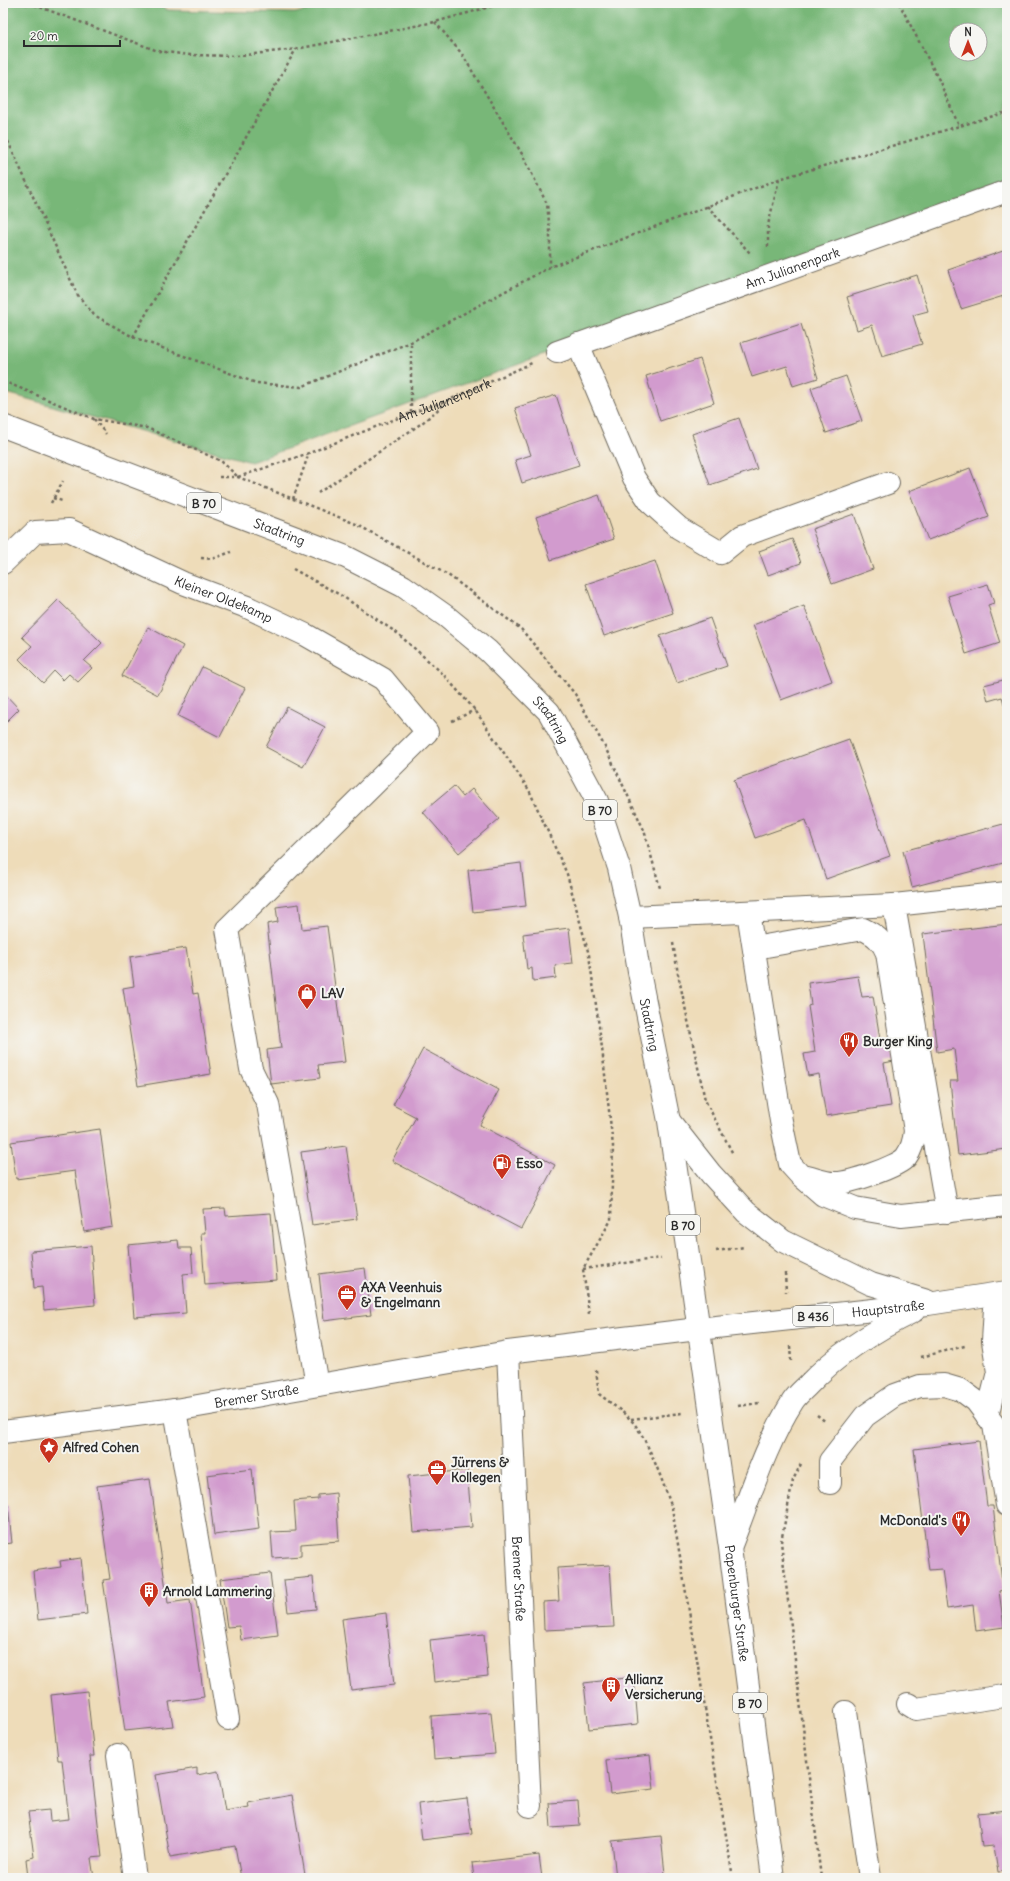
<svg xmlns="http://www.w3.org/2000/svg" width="1010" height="1881" font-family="Delius,sans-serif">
<rect width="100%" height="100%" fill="#f6f6f2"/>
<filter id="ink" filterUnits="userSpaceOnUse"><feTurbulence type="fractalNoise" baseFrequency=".025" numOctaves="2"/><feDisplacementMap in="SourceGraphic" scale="8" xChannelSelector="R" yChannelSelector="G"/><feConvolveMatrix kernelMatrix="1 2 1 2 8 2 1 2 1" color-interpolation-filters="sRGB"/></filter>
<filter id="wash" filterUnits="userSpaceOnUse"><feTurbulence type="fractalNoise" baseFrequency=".012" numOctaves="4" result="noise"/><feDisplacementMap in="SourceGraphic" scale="16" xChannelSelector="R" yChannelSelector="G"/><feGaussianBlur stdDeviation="0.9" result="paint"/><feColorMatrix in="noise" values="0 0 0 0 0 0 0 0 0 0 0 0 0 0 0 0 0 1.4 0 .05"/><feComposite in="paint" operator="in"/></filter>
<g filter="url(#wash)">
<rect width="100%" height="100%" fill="#eedcb9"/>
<path fill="#78b778" stroke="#527152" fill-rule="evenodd" d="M3,3H152L168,10L295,13L341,3H1007V186L251,462L3,392ZM956,30H980V54H956Z"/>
<g id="blocks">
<path fill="#d29bce" d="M1006,250L1007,295L961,309L948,270Z
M917,275L928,311L913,315L922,344L882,356L872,325L857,330L847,297Z
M801,324L818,378L793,386L787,366L752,377L741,343Z
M700,359L714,403L660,421L646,376Z
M846,376L862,421L826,433L811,388Z
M556,395L579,465L522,483L515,460L531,455L515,408Z
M739,418L757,469L710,485L692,434Z
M970,468L989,517L928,540L909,491Z
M599,495L614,539L551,560L536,517Z
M854,514L873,569L832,584L812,529Z
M792,539L801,563L768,575L759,551Z
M655,561L673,613L604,636L586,584Z
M988,584L994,603L988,605L1000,643L966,654L948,596Z
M58,600L102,643L84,661L92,668L78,682L69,674L63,680L54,671L43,683L19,659L32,646L22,637Z
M804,606L832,681L781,700L753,625Z
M710,618L727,666L677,683L660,636Z
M148,627L183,646L158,695L122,676Z
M202,667L245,688L220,737L178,716Z
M1007,679V714L1002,697L988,701L984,685Z
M3,692L19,709L3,725Z
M287,707L325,727L303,767L266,747Z
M849,739L890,856L826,879L806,820L755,838L734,780Z
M454,786L463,797L472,789L499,819L459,853L423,812Z
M1007,823V862L912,887L903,851Z
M521,863L526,906L473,912L468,870Z
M299,904L302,929L327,926L345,1062L318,1065L320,1078L271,1084L267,1050L281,1048L267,924L278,922L276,907Z
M1007,924V1149L958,1155L950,1081H958L954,1049L937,1052L923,934Z
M569,928L573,963L555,965L556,978L533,981L532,968L527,969L523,934Z
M186,948L193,994L198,993L211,1074L138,1086L123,988L134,986L130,957Z
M858,976L862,997L873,996L881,1045L891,1043L894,1061L884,1063L891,1106L826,1116L819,1074L808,1076L804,1054L815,1052L808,1006L811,1005L808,983Z
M423,1049L499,1090L480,1125L555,1165L521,1229L392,1161L416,1117L393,1105Z
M100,1129L113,1227L84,1232L75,1171L16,1179L11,1142Z
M346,1146L357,1219L312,1225L301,1152Z
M225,1208L226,1216L271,1213L277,1280L205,1285L201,1233H205L203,1209Z
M178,1240L179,1248H191L193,1273L183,1274L186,1313L134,1317L128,1245Z
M91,1246L95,1305L44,1310L42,1287L34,1288L31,1251Z
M365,1268L371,1315L324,1321L319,1274Z
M979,1441L987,1506H993L1003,1590L999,1591L1004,1627L976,1631L973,1605L947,1609L942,1569L929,1570L914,1449Z
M252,1469L259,1529L214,1535L207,1475Z
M467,1470L472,1527L413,1532L408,1476Z
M150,1479L168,1603L190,1600L204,1697L169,1702L173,1726L125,1731L103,1580L110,1579L97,1486Z
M336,1493L339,1541L301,1544V1556L273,1558L271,1532L296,1531L294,1501L318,1499V1495Z
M8,1505L12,1543L3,1544V1506Z
M81,1558L87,1614L38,1620L33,1571L61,1567L60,1561Z
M610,1565L614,1627L544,1630L543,1602L559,1601L557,1568Z
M270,1573L278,1635L241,1640L239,1626L227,1627L220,1579Z
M313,1577L316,1609L288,1612L284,1580Z
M386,1613L394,1685L351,1690L342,1619Z
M484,1634L488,1676L434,1682L430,1640Z
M634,1677L638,1724L589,1729L584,1683Z
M87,1691L94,1756H90L102,1857L91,1858L94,1878H28L26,1859L34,1857L28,1812L49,1810L50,1821L69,1819L62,1760H58L51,1695Z
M491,1712L495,1754L434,1759L431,1716Z
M650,1755L654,1789L610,1794L606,1760Z
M197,1768V1775L218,1771L225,1811L249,1807L248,1803L292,1795L305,1875L287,1878H241L235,1846L170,1857L156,1775Z
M467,1798L472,1834L422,1840L418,1804Z
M578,1801L580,1826L551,1828L549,1803Z
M1007,1810V1871L998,1872L994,1846L982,1847L978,1813Z
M661,1836L665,1874L616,1878L612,1841Z
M539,1855L542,1878H474L472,1863Z"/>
</g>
</g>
<g filter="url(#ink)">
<use href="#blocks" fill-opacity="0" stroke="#6f695d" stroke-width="1"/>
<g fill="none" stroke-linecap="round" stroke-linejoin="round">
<defs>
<g id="minor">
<path d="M578,344L634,478L650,502L679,528L721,553L742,536L888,483"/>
<path id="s2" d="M557,352L1007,191"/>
<path id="s3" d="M3,563L35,532L69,530L183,583L247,607L306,635L383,679L427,732L227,929L251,1069L268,1104L317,1385"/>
<path d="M748,912L781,1121L790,1164L800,1175L823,1195L855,1208L901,1216L1007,1205"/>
<path d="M630,917L894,905"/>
<path d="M754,948L863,929C875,935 882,940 887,953L915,1131C914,1141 912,1149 906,1157C898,1167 847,1184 834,1183C825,1183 816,1179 807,1177"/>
<path d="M947,1212L894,905L1007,893"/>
<path id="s4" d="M508,1352L530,1806"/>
<path d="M175,1410L228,1719"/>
<path d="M987,1416L998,1372L993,1341L995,1308L1007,1295"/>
<path d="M830,1483V1461L865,1416L895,1395L920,1386L944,1385L961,1390L976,1401L994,1425L1007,1505"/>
<path d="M908,1704L916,1709L1004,1696L1007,1695"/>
<path d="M846,1712L870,1878"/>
<path d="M118,1755L135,1878"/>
</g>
<g id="major">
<path id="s5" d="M3,426L346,557L403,586L447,617L488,651L549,712L597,801L619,868L630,917L639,972L669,1121L730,1548L773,1878"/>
<path d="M670,1122L711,1174L746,1212L783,1241L871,1284L927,1301"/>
<path id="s6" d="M3,1432L175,1410L508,1352L698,1329L928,1304L1007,1292"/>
<path d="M731,1545C750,1497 765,1445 793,1401C797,1395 803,1390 808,1385C838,1353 875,1330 914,1311"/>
</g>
</defs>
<use href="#minor" stroke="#6f695d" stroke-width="24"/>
<use href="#major" stroke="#6f695d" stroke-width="24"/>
<g stroke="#6f695d" stroke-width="2.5" stroke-dasharray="3 3" stroke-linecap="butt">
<path d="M29,3L158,51L190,55L237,56L296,49L435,22L504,3"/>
<path d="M899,3L939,80L959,126"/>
<path d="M435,22L462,54L522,154L547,204L550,231V267"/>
<path d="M3,130L77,294L94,315L133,337L256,383L301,387L411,342L550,267L779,179L1007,112"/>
<path d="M707,206L750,253"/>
<path d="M768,247V225L779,180"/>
<path d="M133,337L296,49"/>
<path d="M3,381L94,419L147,428L221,461L238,477"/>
<path d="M411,413V342"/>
<path d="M94,419L106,434"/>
<path d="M219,477H238L356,524L448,575L521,629L575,694L605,747L644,830L660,888"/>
<path id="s1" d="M238,477L309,453L411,413L449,400L532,363"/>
<path d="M318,493L422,423L447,402"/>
<path d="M53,498L62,501"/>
<path d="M293,499L309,453"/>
<path d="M51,503L63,481"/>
<path d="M201,558L212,559L231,552"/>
<path d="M293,569L342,596L397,633L441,672L475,710L529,790L567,874L589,955L602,1048L613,1146L611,1220L583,1269L589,1314"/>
<path d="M452,721L475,710"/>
<path d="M673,943L678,974L705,1100L733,1154"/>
<path d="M716,1251L745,1247"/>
<path d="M583,1269L661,1258"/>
<path d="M785,1273L786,1292"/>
<path d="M790,1346L791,1361"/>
<path d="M921,1357L965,1346"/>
<path d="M596,1370L599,1394C609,1402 621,1410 630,1419C647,1435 664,1486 672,1508L733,1878"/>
<path d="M738,1406L759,1403"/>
<path d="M817,1415L826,1422"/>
<path d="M631,1419L682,1413"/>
<path d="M801,1464L793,1480L781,1542L821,1878"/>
</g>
<use href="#minor" stroke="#fff" stroke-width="22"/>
<use href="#major" stroke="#fff" stroke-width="22"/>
</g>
</g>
<defs>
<symbol id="shop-pin" viewBox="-11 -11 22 30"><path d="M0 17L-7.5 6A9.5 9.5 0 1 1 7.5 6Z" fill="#c8321e" stroke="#f6f6f2"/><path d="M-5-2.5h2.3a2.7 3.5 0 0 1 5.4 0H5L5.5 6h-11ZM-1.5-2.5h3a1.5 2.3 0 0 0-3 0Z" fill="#fff"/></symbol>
<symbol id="restaurant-pin" viewBox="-11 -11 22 30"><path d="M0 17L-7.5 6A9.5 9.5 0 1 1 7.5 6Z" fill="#c8321e" stroke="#f6f6f2"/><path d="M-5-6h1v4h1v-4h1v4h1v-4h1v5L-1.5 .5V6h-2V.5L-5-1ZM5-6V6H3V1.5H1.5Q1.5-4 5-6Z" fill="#fff"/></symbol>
<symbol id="fuel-pin" viewBox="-11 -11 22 30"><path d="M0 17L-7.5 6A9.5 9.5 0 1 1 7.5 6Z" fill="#c8321e" stroke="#f6f6f2"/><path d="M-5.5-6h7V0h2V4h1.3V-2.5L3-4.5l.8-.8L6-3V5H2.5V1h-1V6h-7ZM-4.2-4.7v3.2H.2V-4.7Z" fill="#fff"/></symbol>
<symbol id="office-pin" viewBox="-11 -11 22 30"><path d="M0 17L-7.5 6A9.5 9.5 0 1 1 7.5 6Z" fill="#c8321e" stroke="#f6f6f2"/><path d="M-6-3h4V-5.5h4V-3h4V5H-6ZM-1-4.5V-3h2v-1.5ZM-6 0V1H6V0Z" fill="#fff"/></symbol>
<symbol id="sight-pin" viewBox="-11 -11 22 30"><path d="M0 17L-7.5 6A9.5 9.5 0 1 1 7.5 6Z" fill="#c8321e" stroke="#f6f6f2"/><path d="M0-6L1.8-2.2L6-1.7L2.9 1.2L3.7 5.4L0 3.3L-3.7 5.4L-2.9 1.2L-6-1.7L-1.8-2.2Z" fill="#fff"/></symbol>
<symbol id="building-pin" viewBox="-11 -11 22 30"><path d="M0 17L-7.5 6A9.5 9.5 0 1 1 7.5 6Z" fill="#c8321e" stroke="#f6f6f2"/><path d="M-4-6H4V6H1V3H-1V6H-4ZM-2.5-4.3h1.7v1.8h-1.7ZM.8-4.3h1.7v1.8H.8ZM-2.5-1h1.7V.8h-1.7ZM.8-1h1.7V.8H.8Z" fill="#fff"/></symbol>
</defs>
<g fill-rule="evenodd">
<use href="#shop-pin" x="296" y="982" width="22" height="30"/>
<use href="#restaurant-pin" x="838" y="1030" width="22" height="30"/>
<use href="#fuel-pin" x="491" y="1152" width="22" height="30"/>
<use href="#office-pin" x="336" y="1283" width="22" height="30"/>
<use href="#sight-pin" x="38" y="1436" width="22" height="30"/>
<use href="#office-pin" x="426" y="1458" width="22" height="30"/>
<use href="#restaurant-pin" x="950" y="1509" width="22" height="30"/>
<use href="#building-pin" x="138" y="1580" width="22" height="30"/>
<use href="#building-pin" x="600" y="1675" width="22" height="30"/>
</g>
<g text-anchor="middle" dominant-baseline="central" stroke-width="4" stroke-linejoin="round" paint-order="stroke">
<g fill="#f6f6f2" stroke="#686867" stroke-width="1">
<rect x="187" y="493" width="34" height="20" rx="3"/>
<rect x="583" y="800" width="34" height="20" rx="3"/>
<rect x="666" y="1215" width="34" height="20" rx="3"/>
<rect x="793" y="1306" width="40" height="20" rx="3"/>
<rect x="733" y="1693" width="34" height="20" rx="3"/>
</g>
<g font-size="12" font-weight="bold" fill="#2b2b2b">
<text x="204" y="503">B 70</text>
<text x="600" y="810">B 70</text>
<text x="683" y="1225">B 70</text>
<text x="813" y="1316">B 436</text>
<text x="750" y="1703">B 70</text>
</g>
<g font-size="13" fill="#2b2b2b" stroke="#f6f6f2">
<text stroke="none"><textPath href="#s2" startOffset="250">Am Julianenpark</textPath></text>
<text stroke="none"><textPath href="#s1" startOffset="220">Am Julianenpark</textPath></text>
<text stroke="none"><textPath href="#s5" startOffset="296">Stadtring</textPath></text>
<text stroke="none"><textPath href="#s3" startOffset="248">Kleiner Oldekamp</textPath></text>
<text stroke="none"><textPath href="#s5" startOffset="632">Stadtring</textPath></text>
<text stroke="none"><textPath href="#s5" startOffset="956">Stadtring</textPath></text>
<text stroke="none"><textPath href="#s6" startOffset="894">Hauptstraße</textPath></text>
<text stroke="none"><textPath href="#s6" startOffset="256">Bremer Straße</textPath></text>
<text stroke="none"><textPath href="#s4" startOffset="227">Bremer Straße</textPath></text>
<text stroke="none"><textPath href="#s5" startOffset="1541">Papenburger Straße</textPath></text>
</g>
<g font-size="13" font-weight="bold" fill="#2b2b2b" stroke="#f6f6f2" text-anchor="start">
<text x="321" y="993">LAV</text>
<text x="863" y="1041">Burger King</text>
<text x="516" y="1163">Esso</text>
<text x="361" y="1287">AXA Veenhuis<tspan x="361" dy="15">&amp; Engelmann</tspan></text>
<text x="63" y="1447">Alfred Cohen</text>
<text x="451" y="1462">Jürrens &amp;<tspan x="451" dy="15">Kollegen</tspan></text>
<text x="947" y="1520" text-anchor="end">McDonald's</text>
<text x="163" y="1591">Arnold Lammering</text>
<text x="625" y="1679">Allianz<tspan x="625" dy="15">Versicherung</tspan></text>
</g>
</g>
<rect width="1010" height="1881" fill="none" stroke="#f6f6f2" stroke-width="16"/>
<g transform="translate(968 42)"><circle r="19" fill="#f6f6f2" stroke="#a5a5a2"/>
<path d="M0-3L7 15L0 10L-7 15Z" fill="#c8321e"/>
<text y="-6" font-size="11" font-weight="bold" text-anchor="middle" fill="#2b2b2b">N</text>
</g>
<path d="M24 40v6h96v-6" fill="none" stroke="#2b2b2b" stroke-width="2"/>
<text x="30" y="40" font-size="12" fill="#2b2b2b" stroke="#f6f6f2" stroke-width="3" paint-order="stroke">20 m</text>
</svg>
